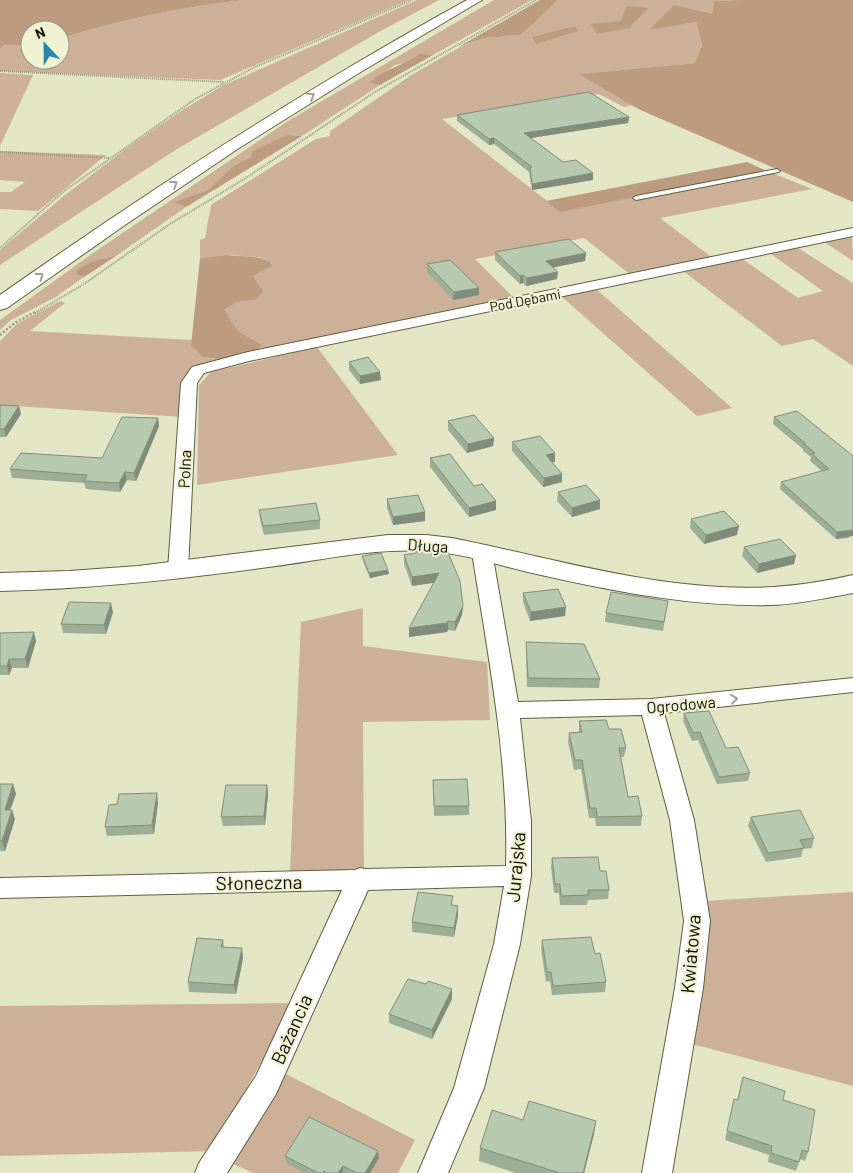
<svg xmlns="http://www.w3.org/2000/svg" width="853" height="1173" font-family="Barlow,sans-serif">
<rect width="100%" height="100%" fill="#e3e6c5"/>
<path fill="#ccb098" d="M245,0H409L220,80L0,71V49L3,45L30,46V60H60V39C120,19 182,7 245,0Z
M417,0H439L377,33L177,149L0,265V250L65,195L131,145L184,109L224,85Z
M494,0H532L433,55H420L409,62L395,65L370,83L380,85L302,136L287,135L252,151L251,157L233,166L208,190L177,201V203L186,207L116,256C100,258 87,262 77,275L84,277L54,298L11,320L0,330V320L93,253L288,121Z
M558,0H741L714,1L712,14L650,29L696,22L702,45L695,63L580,74L632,105L624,107L599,94L442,119L560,211L767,171L812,189L660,218L714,259L631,275L584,238L475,259L515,299L255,352L262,345L238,331L225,310L237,302L256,300L253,276L273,264L259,257L227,255L200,258V240L205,238L211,205L316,139L330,136V131L410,76L460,47L484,38L521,35Z
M0,73L33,75L0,146Z
M0,151L106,155L38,211L0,209V192H11L25,182L0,180Z
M852,236L853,261L821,240Z
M795,246L853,283V366L813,339L782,346L683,271L741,258L798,298L823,291L768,252Z
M596,289L732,408L697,416L561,296Z
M60,301L65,303L30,331L192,340L191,346L203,357L218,359L198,368L182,417L0,405V341L17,324Z
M317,347L398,455L197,485L199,385L211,372Z
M363,608V646L487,662L490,720L363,722L364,872H290L301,622Z
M853,892V1086L692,1044L703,901Z
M294,1003L212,1151L0,1156V1006Z
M278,1070L415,1140L398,1173H253L225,1160Z"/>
<path fill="#bd9b7e" d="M0,0H245C182,7 120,19 60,39V30H30V46L4,45L0,49Z
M540,0H558L521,35L484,38L458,47Z
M741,0H853V202L638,109L579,74L695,63L702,45L696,22L649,30L674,5L712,14L714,1Z
M627,6L648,8L629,28L597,34L591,24L621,21Z
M575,26L578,31L536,44L532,37Z
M420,54L433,55L380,85L369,83C385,68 403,66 420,54Z
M287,135L302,136L186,207L176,203L177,201L208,190L233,166L251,157L252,151Z
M747,162L767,171L560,212L546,201Z
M227,255C242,258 261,253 273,265L253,276L263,292L256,300L237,302L225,310L238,331L262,345L255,352L218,359L203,357L191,346L200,258Z
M116,256L84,277L77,275L76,271C88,262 102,258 116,256Z"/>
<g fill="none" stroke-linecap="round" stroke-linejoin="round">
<defs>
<path id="lane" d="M777,169L780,171L779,172L636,200L633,198L636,196Z"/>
<path id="street" d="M853,228V236L249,361L204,373L197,383L188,570L185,574L178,576L171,574L168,570L181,383L192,367L248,352Z
M482,546L489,548L492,552L518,702L651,699L853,678V692L664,713L694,820L710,921L703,988L672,1173H642L675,988L684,921L670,820L642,715L520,718L531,821V876L520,944L484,1088L448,1173H418L454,1088L494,944L504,886L368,890L276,1094L227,1173H195L199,1163L256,1076L342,890L0,898V878L355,870L360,868L365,869L506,866C509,761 488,656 472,552L475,548Z"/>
<path id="secondary" d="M388,535H426L452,538C558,559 664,593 774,587C801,585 827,581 853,575V593C826,598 799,604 772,605C694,607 617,592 541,575C503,567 465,553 426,551C376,548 326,559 276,566C184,579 92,589 0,591V573L69,571L138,566Z"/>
<path id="highway" d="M467,0H482L359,73L239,148L122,227L7,308L0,310V295C151,189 305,89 467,0Z"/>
</defs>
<use href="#lane" stroke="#5d5f42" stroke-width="2"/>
<use href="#street" stroke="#5d5f42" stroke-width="2"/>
<use href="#secondary" stroke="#5d5f42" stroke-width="2"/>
<use href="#highway" stroke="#5d5f42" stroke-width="2"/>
<path stroke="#96987f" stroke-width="2" stroke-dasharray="1 1" stroke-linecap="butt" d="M0,71L224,82
M0,152L110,158
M0,248L64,191L195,99L255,67L412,0
M35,313L84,284L170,224L246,178L375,92L536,0"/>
<path stroke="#96987f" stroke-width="2.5" stroke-dasharray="2 2" stroke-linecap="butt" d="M0,335L15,323L37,311"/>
<use href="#lane" fill="#fff" fill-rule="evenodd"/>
<use href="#street" fill="#fff" fill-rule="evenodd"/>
<use href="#secondary" fill="#fff" fill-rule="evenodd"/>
<use href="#highway" fill="#fff" fill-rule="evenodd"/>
</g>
<path fill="#9dae96" d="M457,115L629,117L628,123L531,138L563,162L593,180L532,190L529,172L494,144L489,145L457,121Z
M495,252L586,253L585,261L553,267L557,279L526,286L523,283L520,284L495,260Z
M427,264L479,295L453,300L427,272Z
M349,362L381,380L360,384L349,370Z
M0,405L19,406L21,414L6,437H0Z
M774,417L853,456L849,538L836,539L780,489L781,482L822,471L810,461L811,457L803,451V449L773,424Z
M158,418L159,426L136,481L127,480L120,492L86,489L84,483L12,478L10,469L102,458Z
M448,421L494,438L493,446L467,453L448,430Z
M512,442L555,453V462H552L562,482L543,487L512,451Z
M430,458L474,486L496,501V510L469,517L430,467Z
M558,492L600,500V509L572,517L557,501Z
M387,499L425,512V521L393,525L387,508Z
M259,510L320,520V529L264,535L260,519Z
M691,519L737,535L704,544L690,528Z
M744,547L796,555L794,564L757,573L742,556Z
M404,555L463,606L462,615L455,631L448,630L447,632L409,637L434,582L412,586L404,564Z
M362,556L388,570L389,574L370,578L363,561Z
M523,593L565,616L530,621L523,602Z
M668,601L663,631L605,622L606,613Z
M113,612L106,634L63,633L61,624Z
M0,633L36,641L28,668H12L9,675H0Z
M526,642L600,679L599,688L527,687L526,651Z
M684,713L750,773L748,781L717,784L698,740L692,741L683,721Z
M579,721L609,729L626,748L624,757H621L628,797L642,816L641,826H596L595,818H589L581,769L574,770L568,742L569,733L579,732Z
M433,780L469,806V815L434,816Z
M0,784H13L16,794L10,810L15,819L5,851H0Z
M267,785L268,794L265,825L223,826L221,817Z
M158,802L154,834L107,836L105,827Z
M751,817L814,838L812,848L803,849L801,857L766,862L748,826Z
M552,858L600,871L609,890L608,899L588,900L587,905H560L559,893H554L551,867Z
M453,905L458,915L454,937L412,932V922Z
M223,940L224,947L243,958L236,994L189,992L188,982Z
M542,940L595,954L606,982L605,992L552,995L550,981L546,982L541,949Z
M452,999L432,1039L389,1023V1014Z
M743,1077L783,1100L808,1152L805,1161L800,1159L796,1171L768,1162L769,1155L725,1140L734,1099L737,1100Z
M523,1120L594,1134L584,1173H516L479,1161L480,1148Z
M285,1156L379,1158L370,1173H304L286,1163Z"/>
<path fill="#808d7a" d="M629,117L628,123L524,139V133Z
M494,138V144L489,145V139Z
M593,173V180L532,190V184Z
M586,253L585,261L546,269V261Z
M558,272L557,279L526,286L527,278Z
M523,275V283L520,284V276Z
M479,288V295L453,300L454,292Z
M380,372L381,380L360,384V376Z
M19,406L21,414L6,437L4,429Z
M158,418L159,426L136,481L134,473Z
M494,438L493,446L467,453L468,444Z
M555,453V462L545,464L546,455Z
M125,472L127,480L120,492L119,483Z
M562,474V482L543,487L544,478Z
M600,500V509L572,517V508Z
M496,501V510L469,517V508Z
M425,512V521L393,525V517Z
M739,526L737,535L704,544L706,535Z
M853,530V536L836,539L837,532Z
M796,555L794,564L757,573L759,564Z
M388,570L389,574L370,578L369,573Z
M439,573V582L412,586V577Z
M111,603L113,612L106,634L104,625Z
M463,606L462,615L455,631V622Z
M566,607L565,616L530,621L531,612Z
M448,621V630L447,632L409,637V628Z
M34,632L36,641L28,668L25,659Z
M9,659L12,668L9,675L7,666Z
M13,784L16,794L7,819L5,810Z
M267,785L268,794L265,825L264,816Z
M157,793L158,802L154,834L152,825Z
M12,810L15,819L5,851L2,841Z
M458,906V915L454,937V928Z
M242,948L243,958L236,994L234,985Z
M452,989V999L432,1039V1030Z
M596,1121L594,1134L584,1173H583Z
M378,1151L379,1158L370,1173H365Z
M343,1166V1173H338Z"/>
<path fill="#b7caaf" stroke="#808d7a" d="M589,92L629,117L524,133L563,162L576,160L593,173L532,184L530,168L532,167L494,138L489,139L457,115Z
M569,239L586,253L546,261L558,272L527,278L523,275L520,276L495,252Z
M450,260L479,288L454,292L427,264Z
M368,357L380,372L360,376L349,362Z
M0,405L19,406L4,429H0Z
M797,411L853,456V530L837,532L781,482L829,469L812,454L815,453L804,444H806L774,417Z
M474,415L494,438L468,444L448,421Z
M122,417L158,418L134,473L125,472L119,483L84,481L87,475L10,469L21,453L102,458Z
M540,436L555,453L546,455L562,474L544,478L512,442Z
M450,454L474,486L482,484L496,501L469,508L430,458Z
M586,485L600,500L572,508L558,492Z
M418,495L425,512L393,517L387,499Z
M316,503L320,520L263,526L259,510Z
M724,511L739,526L706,535L691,519Z
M780,539L796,555L759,564L744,547Z
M432,550L434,554L448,552L460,581L463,606L455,622L448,621L447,623L409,628L439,573L412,577L404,555Z
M381,553L388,570L369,573L362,556Z
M558,589L566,607L531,612L523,593Z
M611,592L668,601L664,622L606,613Z
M69,602L111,603L104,625L61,624Z
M34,632L25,659H9L7,666H0V633Z
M526,642L584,644L600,679L528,678Z
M709,711L726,748L738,747L750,773L719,777L700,732L693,733L684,713Z
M606,720L609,729H621L626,748H619L628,797L638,796L642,816L597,817L596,808H590L582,760H575L569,733L582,732L579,721Z
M467,779L469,806H434L433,780Z
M0,784H13L5,810H12L2,841H0Z
M226,785H267L264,816L221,817Z
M157,793L152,825L105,827L109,805L117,804L119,794Z
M800,810L814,838L800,840L804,848L768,853L751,817Z
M598,857L600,871H606L609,890H588V895L561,896L560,884H555L552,858Z
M418,892L453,896L451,905L458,906L454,928L412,922Z
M591,937L595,954L600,953L606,982L553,986L551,972H547L542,940Z
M197,938L223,940L221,947L242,948L234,985L188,982Z
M408,979L426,984L428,981L452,989L432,1030L389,1014Z
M743,1077L785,1091L783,1100L815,1110L808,1152L802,1150L799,1162L771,1153L772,1146L727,1131L734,1099L738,1100Z
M529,1101L596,1121L583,1173H560L480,1148L492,1110L523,1120Z
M309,1117L378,1151L365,1173H357L343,1166L338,1173H327L324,1171L323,1173H318L285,1156Z"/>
<defs><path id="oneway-chevron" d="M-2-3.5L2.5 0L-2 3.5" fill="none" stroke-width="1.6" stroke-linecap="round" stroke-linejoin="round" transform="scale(1.25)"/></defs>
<g stroke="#9fa09b">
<use href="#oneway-chevron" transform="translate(311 96) rotate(-32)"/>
<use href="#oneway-chevron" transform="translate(174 184) rotate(-33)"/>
<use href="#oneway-chevron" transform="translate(40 276) rotate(-35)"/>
<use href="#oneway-chevron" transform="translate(734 699) rotate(-6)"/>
</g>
<g text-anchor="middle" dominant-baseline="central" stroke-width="4" stroke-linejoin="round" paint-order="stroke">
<g font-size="14" fill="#101106" stroke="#f0f3d2">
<text transform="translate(525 300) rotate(-11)">Pod Dębami</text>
</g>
<g font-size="16" fill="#101106" stroke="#f0f3d2">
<text transform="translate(184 469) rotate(-87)">Polna</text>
<text transform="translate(428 545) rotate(4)">Długa</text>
<text transform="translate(681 704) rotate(-5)">Ogrodowa</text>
</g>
<g font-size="19" fill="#101106" stroke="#f0f3d2">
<text transform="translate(515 867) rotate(-85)">Jurajska</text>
<text transform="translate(259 882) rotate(-1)">Słoneczna</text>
<text transform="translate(690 954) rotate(-85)">Kwiatowa</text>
<text transform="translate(291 1029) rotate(-66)">Bażancia</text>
</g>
</g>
<g transform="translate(45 45) rotate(338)"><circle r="24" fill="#f0f3d2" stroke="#969980"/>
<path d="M0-4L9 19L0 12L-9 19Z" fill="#2885b1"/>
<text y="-8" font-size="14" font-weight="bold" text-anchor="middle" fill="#101106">N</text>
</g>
</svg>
